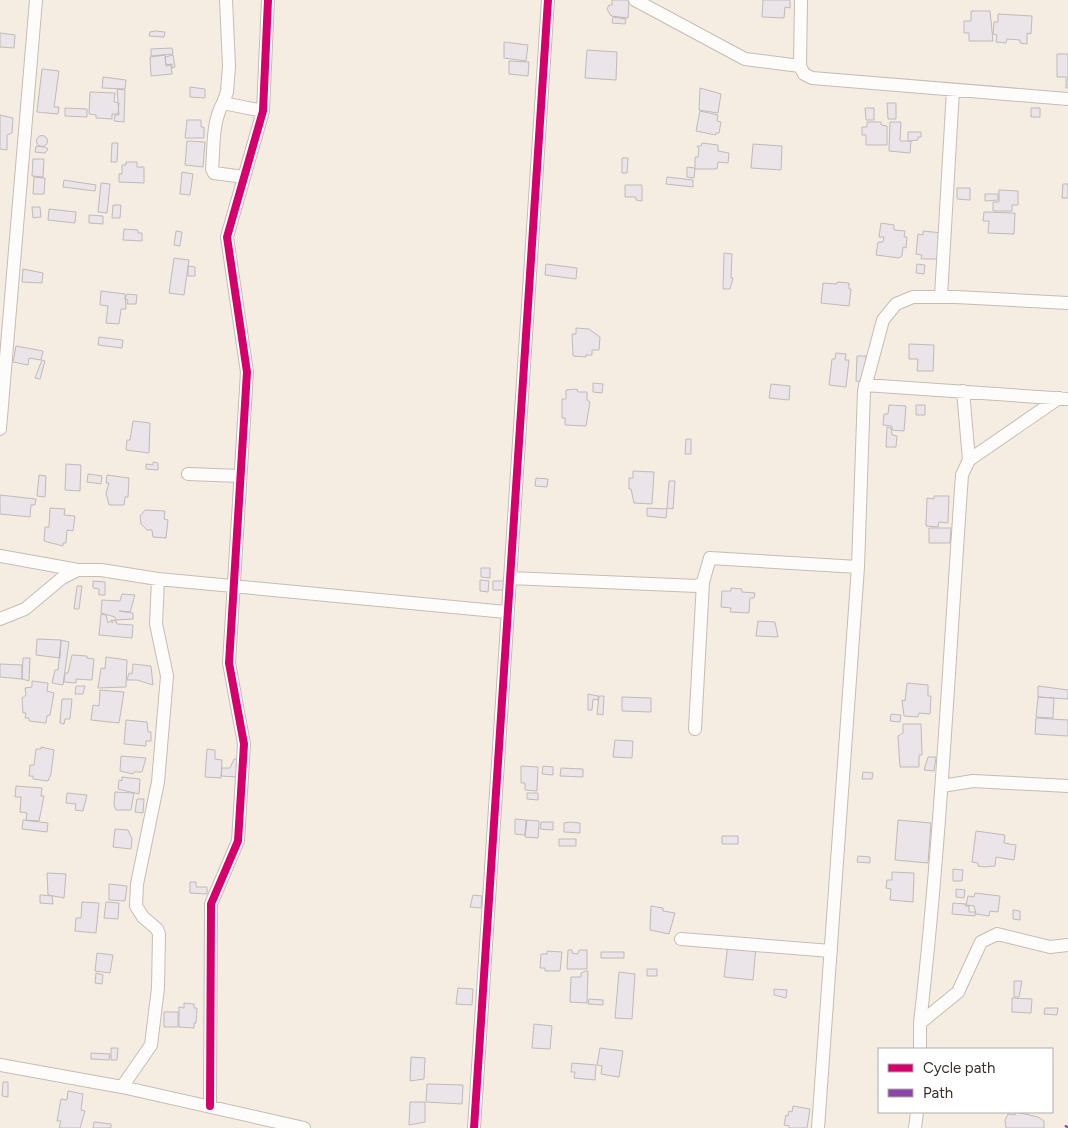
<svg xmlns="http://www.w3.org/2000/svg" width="1068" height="1128" font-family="Figtree,sans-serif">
<rect width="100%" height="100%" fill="#f5ede1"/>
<path fill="#ebe4e8" stroke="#c0bab9" d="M612,0H629L628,18L611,16L607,9L609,5H612Z
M763,0H790V8L785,7L784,18L762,17Z
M971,11H990L993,41H969V33H964V21H971Z
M998,14L1032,16L1031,34L1027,33V44L1020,43V40L1007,39L1006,43L996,42L997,35L993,34L994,22H998Z
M613,17L626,19L625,24L612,23Z
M155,31L165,32L164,37L149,36L150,32Z
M0,33L15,35L14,48L0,47Z
M504,42L528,45L526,61L504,58Z
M172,48L173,54L151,56V49Z
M587,50L617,52L616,80L585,78Z
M1057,54H1068V88H1066V77H1057Z
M165,55L166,66L171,65L172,74L151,76L150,57Z
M173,55L175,67L172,68V64L166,65L165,57Z
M509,61L529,62L528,76L509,74Z
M42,69L59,71L54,107H59L58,114L37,112Z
M103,77L126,80L125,89L102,88Z
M190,87L205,89V98L190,97Z
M700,88L721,94L718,113L699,110Z
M117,89L125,90L124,122L114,121L115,115H119Z
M90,92L115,93L114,102L119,103L118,114H112V119L96,118V115L89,114Z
M887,103H896V119H888Z
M65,108L87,109V117L65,116Z
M865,108H874V120H866Z
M1031,108H1040V117H1031Z
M700,111L718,115L717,121L721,122L719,133H716V135L696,131Z
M0,115L13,118L12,133L7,135V150L0,149Z
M187,120H201V127H204V138H185Z
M867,122H881V125L887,126V145H866V135H862V127H867Z
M890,122H901L900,141H911L910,153L889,151Z
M908,132H921V137H918V140L908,141Z
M36.5 141a5.5 5.5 0 1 1 11 0a5.5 5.5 0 1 1-11 0Z
M187,141L205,142L203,167L185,165Z
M112,143H118L117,162H111Z
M702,143L718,145V151L729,153L728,163L718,162L717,169H695V157H698L699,149L697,146H701Z
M753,144L782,146L781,170L751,168Z
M36,146L45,147L48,149L45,153L35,152Z
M622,158H628L627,173H622Z
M33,159H44L43,177L32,176Z
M126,162H137V167H144V183L119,182V174H122V165H126Z
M687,167L695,168L694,178L687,177Z
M182,172L193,174L190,195L180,194Z
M34,177L45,178L44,194H33Z
M667,177L693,180V187L666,184Z
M64,180L96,185L95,191L63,187Z
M101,183L110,184L107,213L98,212Z
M1063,184H1068V198H1062Z
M625,185H642V201L636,200V197H625Z
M957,188H970V200L957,199Z
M999,190L1018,191V205H1012V211H993V202H999Z
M985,194H998V200L985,201Z
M113,205H121L120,218H112Z
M32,207H40L41,217L33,218Z
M49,209L76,212L75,223L48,220Z
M984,212L1015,213L1014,234L988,233L989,221H983Z
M89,215L103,216V224L89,223Z
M881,223L894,225V230L905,231L904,237H907L906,248L903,247L902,256L899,258L876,255L878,242H883L884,237H879Z
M124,229L138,230V233H142V241L123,240Z
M176,231L182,232L180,246L174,245Z
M923,231L942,233L939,259H921L922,255L916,254L918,234L923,235Z
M724,253L732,254L731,278H733L730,289H723Z
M174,258L189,260L184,295L169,293Z
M546,264L577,268L576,279L545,275Z
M917,264L925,265L924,274L916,273Z
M188,266L195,267V276H188Z
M23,269L43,273L42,283L22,282Z
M837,282L849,283V289H851L849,306L821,303L823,283L837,284Z
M101,291L125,294L126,309H121L119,324L106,323L108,306L100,305Z
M127,294L137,295L136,304H127L128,300L125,299Z
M576,328L589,329L600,337L599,350H592V355H586V357L573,356L572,334H576Z
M99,337L123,340L122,348L98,345Z
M909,344L934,345L933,371H917L918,359H909Z
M16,346L43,351L41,360L29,358L28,365L13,362Z
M836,353L846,354L845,360H849L846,387L829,385L832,359H835Z
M857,356H866L864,382L856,381Z
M42,360L45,361L40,379L35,378Z
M593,383L603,384L602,393L593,392Z
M771,384L790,386L789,400L769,398Z
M577,389L578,392H587V400L590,402L586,426L565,425V418H562V399H566V390Z
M889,405L906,406L904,431L892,430V426L883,425L884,414H888Z
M916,405H925V415H916Z
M133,421L150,423L149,453L126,450L127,440H130Z
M887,427L891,428L892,435L897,436L896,447H886Z
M686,439H691V454H685Z
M153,462L158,463V470L146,469V464L153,465Z
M66,464L81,465L80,491L65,490Z
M633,471L654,472L652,504L634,503L631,489H629V478H633Z
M88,474L102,476L101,484L87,482Z
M39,475L46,476L45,497L37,496Z
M107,475L129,478L128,497H125L124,505H109L106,493L109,483H106Z
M536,478L548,479L547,487L535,486Z
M669,481H675L673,509L667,508Z
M0,495L36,499L35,505H31L30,517L0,514Z
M934,496H949L948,523L939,522L938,527L926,526L927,498L934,499Z
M50,508L65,509L64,515L75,516L73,531L67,530L66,543H63V546L44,541L45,527H49Z
M647,508L667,509L666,518L647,516Z
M145,510L165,511L164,519L168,520L166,538L153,537L152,530H147L141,524L140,516Z
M929,528H951L950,543H929Z
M481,568H490V578L481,577Z
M480,580L489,581L488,592L480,591Z
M93,581L105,582V595H99V589L93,588Z
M493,581H504V590H493Z
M77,586H82L79,609H74Z
M731,588L742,589V592L755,593L754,598H750L749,613L730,612L731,608L721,607L722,591H731Z
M122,594L135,595L130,612L119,611L133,613V619L115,620V617L101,613L102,600L120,601Z
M101,614L106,615L108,623L110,621L113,623L111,620L116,621L117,624L133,625L132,638L99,635Z
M758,621L775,622L778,637L756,636Z
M37,639L61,640L60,658L36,655Z
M61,640L69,642L63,685L52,683L55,670H58Z
M72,655L87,656V658L94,659L92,680L76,679V683L64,682L65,673H68Z
M106,657L127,660L126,687L98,688L101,668L105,669Z
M23,658H30L29,681L22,679Z
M0,664L22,665V679L0,677Z
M133,664L151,666L153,685L137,680H127L129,673L132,674Z
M32,681L48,683L47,691L54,693L50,715L47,716L46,723L29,721V718H25L26,713H23L22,698L26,695L25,688L32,687Z
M907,683L928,685V696H931L930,714L919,713L918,717L904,716L902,700L905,701Z
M76,686H85L83,694H75Z
M1038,686L1068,690V699L1038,697Z
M100,690L124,692L119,723L91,720L93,705L99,706Z
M588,694L598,696V700L593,699L592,710H588Z
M599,696H604L603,715L597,714Z
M622,697L651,698V712L622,711Z
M1038,697L1054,698L1053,718L1036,717Z
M62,699H72L70,719H65L64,724L60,723Z
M891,714L901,715L900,722L890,721Z
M1036,718L1068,720V736L1035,734Z
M126,720L147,722L148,732H151V741H146V746L124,744Z
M903,724H921L922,755H919V767H900L898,736L903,733Z
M615,740L633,741L632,758L613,757Z
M41,747L54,750L51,774L48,781L33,779V776H29L30,765H34L36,749H41Z
M207,749L215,750V759L222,760L221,778L205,777Z
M121,756L146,758L142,772H134L133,774L120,771Z
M928,757H936L934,771L924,770Z
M234,759H238L237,777L221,776L222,768H230Z
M521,766L538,767L537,791L525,790V783H521Z
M543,766L553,767V775L542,774Z
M561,768L583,769V777L560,776Z
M863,772L873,773L872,779H862Z
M122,777L140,779L139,794L118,789L119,780L122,781Z
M16,786L42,788L41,796H44L39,821L26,820L27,813L20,812L21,797H15Z
M115,792L134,793L131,810H116L114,805Z
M67,793L87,795L83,811L75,810L76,804L66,803Z
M527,793H538V800L527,799Z
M137,799H144L143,813L135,812Z
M515,819L526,820L525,835L515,834Z
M23,820L48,823L47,832L22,829Z
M527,820L539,821L538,838L525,837Z
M898,820L931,823L928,863L895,860Z
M541,822H553V830L540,829Z
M570,822L580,823V833L564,832V823Z
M115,829L128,830L132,839L131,849L113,847Z
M976,831L1005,835L1004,843L1016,845L1014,860L996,857L995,866L985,867L978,866V863L972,862Z
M722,836H738V844H722Z
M559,839H576V846H559Z
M858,856L870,857V863L857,862Z
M953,869L963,870L962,881H953Z
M892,872L914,873L913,902L890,900L891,889L886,888L887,880H892Z
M47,873L66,874L64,898L48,895Z
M190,882H196V887H207V894L190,893Z
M109,884L127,886L125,901L109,900Z
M956,889L965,890L964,898L956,897Z
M975,893L1000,896L998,912L990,911L989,916L976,914L974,906L966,905L968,896L974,897Z
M40,895L52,896L53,904L40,903Z
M473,895L482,896L481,908L470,907Z
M82,902L99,903L96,933L75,931L76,918H81Z
M106,902L119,903L118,919L104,918Z
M953,903L966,904L965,906H969V912H975V916L952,914Z
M651,906L663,908V911L675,913L669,934L650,930Z
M1013,910L1020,911V920L1013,919Z
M728,943L756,946L753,980L724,977Z
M568,950H572V953L578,954L579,950H587V969H567Z
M547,951L562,952L560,971H545V968H540L541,954H547Z
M601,952H624V958H601Z
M97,953L113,955L110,973L95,971Z
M647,969H657V976H647Z
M586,971H588L587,1003L570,1002L571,977H581V973Z
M619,972L635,974L632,1019L615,1018Z
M96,973L103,975L102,984L95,983Z
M1014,981H1022L1019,997H1014Z
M458,988L473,989L472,1005L456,1004Z
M774,989L787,990L786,998L774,995Z
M1012,998L1032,999L1031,1013L1012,1012Z
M589,999L603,1000V1005L588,1004Z
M184,1003L194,1004V1008H197L196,1023H194V1028L179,1027V1007L184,1008Z
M1045,1008H1058L1057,1015L1044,1014Z
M164,1012H178V1027H164Z
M534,1024L552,1026L550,1049L532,1048Z
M111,1048H118L117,1060H111Z
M600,1048L623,1051L619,1077L601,1074L602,1066L597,1065Z
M91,1053L110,1054L109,1060L91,1059Z
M411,1057L425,1058L424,1079L410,1081Z
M572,1063L596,1065L595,1080L574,1078L575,1072H571Z
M3,1082H8V1097L2,1096Z
M427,1084L463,1085L462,1104L426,1102Z
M68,1091L83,1094L81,1110L85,1111L80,1128H59L61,1121H57L61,1099L67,1100Z
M410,1102H425V1122L409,1125Z
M793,1106L810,1109L807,1128H789V1126L784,1125L786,1115L788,1116L789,1111L792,1112Z
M1016,1112L1038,1117L1044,1121V1128H1006L1005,1120L1008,1114L1015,1115Z
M94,1122L111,1124V1128H93Z"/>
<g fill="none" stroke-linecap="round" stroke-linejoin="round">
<defs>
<path id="minor" d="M226,0L229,66L227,92L223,103L263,111
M635,0L745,59L800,66
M801,0L800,66L804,74L812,78L1068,99
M223,103C212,122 214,147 212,169L214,173L244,177
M941,296L953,90
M865,385L1068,399
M963,391L969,460
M0,429L36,0
M188,474L240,476
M0,556L78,570
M510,578L697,586L703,582L710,558L858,567
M0,619L25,609L62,578L78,570H101L158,579L506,612
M695,729L703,582
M942,786L973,781L1068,786
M681,939L831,951
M920,1023L958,992L981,942L997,934L1050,947L1068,945
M920,1049V1023C941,841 949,658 962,475L969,460L1059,398
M0,1065L122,1087L304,1128
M122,1087L151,1045L158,988L159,934L157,929L143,917L136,906L137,884L158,782L167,676L156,624L158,579
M210,1106L211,904L238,841L244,744L229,663L247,372L227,237L263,111L268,0
M474,1128L548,0
M818,1128L858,567L864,391L883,320L896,304L913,297H956L1068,303
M915,1128L917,1112"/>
</defs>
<use href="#minor" stroke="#c4bdb4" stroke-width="14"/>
<use href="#minor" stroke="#fefcfa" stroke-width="12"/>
<path stroke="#8e44ad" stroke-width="6" stroke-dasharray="12 6" stroke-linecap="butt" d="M1067,1128L1068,1126"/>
<defs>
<path id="cycleway" d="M210,1106L211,904L238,841L244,744L229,663L247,372L227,237L263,111L268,0
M474,1128L548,0"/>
</defs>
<use href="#cycleway" stroke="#fff" stroke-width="11"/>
<use href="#cycleway" stroke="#d6006c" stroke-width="8"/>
</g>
<rect x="878" y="1048" width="175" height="65" fill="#ffffff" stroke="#afada9"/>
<rect x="888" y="1064" width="25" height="8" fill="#d6006c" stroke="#afada9"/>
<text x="923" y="1073" font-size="15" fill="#373129">Cycle path</text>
<rect x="888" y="1089" width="25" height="8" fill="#8e44ad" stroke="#afada9"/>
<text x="923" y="1098" font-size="15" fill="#373129">Path</text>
</svg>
